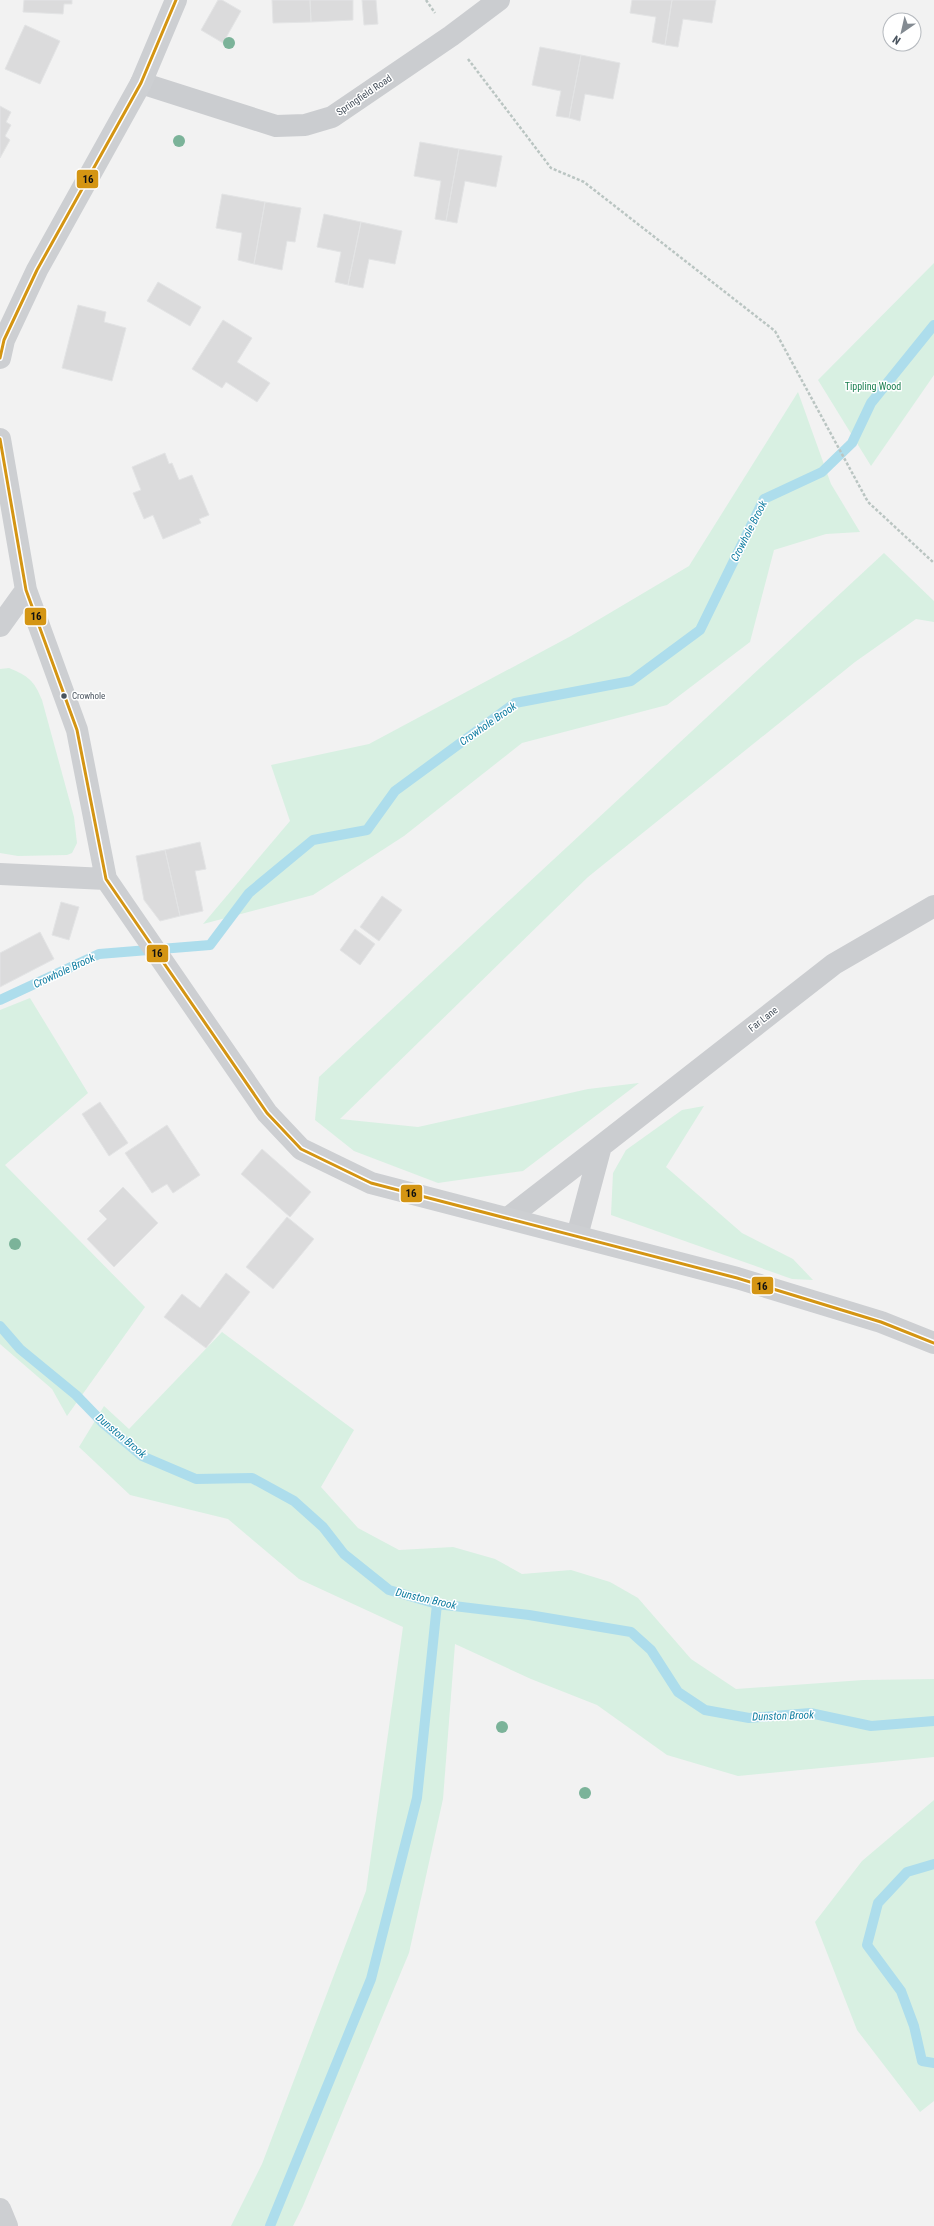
<svg xmlns="http://www.w3.org/2000/svg" width="934" height="2226" font-family="'Roboto Condensed',sans-serif">
<rect width="100%" height="100%" fill="#f2f2f2"/>
<path fill="#d8f0e2" d="M934,263V375L871,466L818,380Z
M798,392L831,484L860,532L826,534L774,550L750,642L667,705L522,743L404,836L313,895L203,924L290,821L271,765L369,744L571,636L689,566Z
M884,553L934,601V622L916,619L855,662L588,877L340,1119L418,1127L588,1089L639,1083L523,1171L438,1183L354,1151L315,1120L319,1077Z
M9,668C28,676 34,680 42,700L74,817L77,843L72,853L67,855L18,856L0,853V669Z
M30,998L88,1093L5,1165L145,1307L67,1416L52,1389L0,1344V1010Z
M704,1106L666,1167L742,1233L793,1259L813,1280L792,1279L611,1215L613,1173L626,1150L682,1110Z
M222,1332L354,1430L321,1487L358,1528L399,1550L453,1547L495,1559L522,1574L571,1570L610,1582L638,1598L691,1659L736,1689L863,1680L934,1679V1757L738,1776L667,1755L597,1705L531,1679L455,1644L443,1799L409,1953L303,2206L293,2226H231L262,2164L366,1891L403,1627L299,1579L228,1519L130,1495L79,1447L104,1406L129,1429Z
M934,1800V2101L920,2112L857,2030L815,1922L862,1861Z"/>
<g fill="none" stroke-linecap="round" stroke-linejoin="round">
<path stroke="#adddec" stroke-width="10" d="M0,1000L99,954L210,945L249,893L313,840L367,830L395,791L515,703L631,681L700,630L764,499L822,472L852,443L871,403L934,325
M0,1326L20,1349L76,1395L104,1424L142,1456L196,1479L252,1478L294,1501L323,1527L344,1554L389,1590L437,1604L529,1615L631,1632L651,1650L678,1692L705,1710L749,1718L810,1713L871,1726L934,1721
M934,1864L907,1872L878,1903L867,1945L901,1991L914,2026L922,2061L934,2063
M270,2226L371,1979L417,1798L437,1604"/>
</g>
<path fill="#dbdbdc" stroke="#e3e4e5" d="M24,0H72V4H64L63,14L23,12Z
M218,0H222L241,11L223,43L201,30Z
M272,0H310L311,22L273,23Z
M310,0H353V20L311,22Z
M362,0H376L378,24L364,25Z
M632,0H672L665,45L652,42L656,17L630,13Z
M672,0H716L712,23L683,19L678,47L665,45Z
M25,25L60,41L40,84L5,69Z
M540,47L581,55L569,118L556,116L561,91L532,85Z
M581,55L620,63L613,99L585,94L580,121L569,118Z
M0,106L11,112L6,122L11,125L5,136L10,140L0,158Z
M420,142L459,149L446,221L435,219L441,181L414,176Z
M459,149L502,156L496,187L465,181L457,223L446,221Z
M222,194L265,202L254,264L238,260L242,233L216,228Z
M265,202L301,208L295,242L287,241L282,270L254,264Z
M324,214L361,222L348,285L335,282L341,252L317,247Z
M361,222L402,231L395,264L369,259L363,288L348,285Z
M158,282L201,307L190,326L147,301Z
M78,305L106,312L104,322L126,328L112,381L62,368Z
M223,320L252,338L237,362L270,383L257,402L226,382L222,388L192,369Z
M165,453L169,464L172,463L179,480L192,475L209,515L199,519L201,523L163,539L153,515L144,519L133,493L141,490L132,467Z
M200,842L206,869L195,871L203,911L180,916L165,850Z
M165,850L180,916L160,921L144,900L136,856Z
M382,896L402,910L379,941L360,927Z
M61,902L79,907L69,940L52,935Z
M355,929L375,944L360,965L340,950Z
M40,932L54,959L0,987V953Z
M100,1102L128,1143L109,1156L82,1114Z
M167,1125L200,1175L173,1193L167,1184L152,1193L125,1153Z
M262,1149L311,1192L290,1217L241,1174Z
M123,1187L158,1223L114,1267L87,1239L107,1219L99,1211Z
M287,1217L314,1239L273,1289L246,1267Z
M226,1273L250,1292L206,1348L164,1317L182,1294L200,1308Z"/>
<g fill="none" stroke-linecap="round" stroke-linejoin="round">
<path stroke="#bac5c2" stroke-width="2.5" stroke-dasharray="3 2" stroke-linecap="butt" d="M426,0L435,13
M468,59L551,168L584,182L775,331L868,502L934,563"/>
<path stroke="#cbcdd0" stroke-width="22" d="M141,83L276,126L305,125L332,117L451,36L499,0
M508,1218L601,1146
M577,1236L601,1146L834,964L934,906"/>
<path stroke="#cdcfd2" stroke-width="22" d="M0,358L4,340L37,270L141,83L176,0
M0,439L26,590L77,730L106,879L267,1113L301,1149L371,1183L737,1278L881,1322L934,1343
M0,626L26,590
M0,874L106,879
M0,2209L7,2226"/>
<defs>
<path id="bus-1" d="M0,358L4,340L37,270L141,83L176,0
M0,439L26,590L77,730L106,879L267,1113L301,1149L371,1183L737,1278L881,1322L934,1343"/>
</defs>
<use href="#bus-1" stroke="#fff" stroke-width="6"/>
<use href="#bus-1" stroke="#d49513" stroke-width="3"/>
</g>
<g fill="#7bb399">
<circle cx="229" cy="43" r="6"/>
<circle cx="179" cy="141" r="6"/>
<circle cx="15" cy="1244" r="6"/>
<circle cx="502" cy="1727" r="6"/>
<circle cx="585" cy="1793" r="6"/>
</g>
<circle fill="#49535e" stroke="#fff" stroke-width="1.5" cx="64" cy="696" r="3.5"/>
<g text-anchor="middle" dominant-baseline="central" stroke-width="3" stroke-linejoin="round" paint-order="stroke">
<g font-size="9" fill="#49535e" stroke="#fff" text-anchor="start">
<text x="72" y="696">Crowhole</text>
</g>
<g font-size="10" fill="#49535e" stroke="#fff">
<text transform="translate(364 95) rotate(-34)">Springfield Road</text>
<text transform="translate(763 1019) rotate(-38)">Far Lane</text>
</g>
<g font-size="10" fill="#1a7f50" stroke="#fff">
<text x="873" y="386">Tippling Wood</text>
</g>
<g font-size="11" font-style="italic" fill="#117ea2" stroke="#fff">
<text transform="translate(749 531) rotate(-63)">Crowhole Brook</text>
<text transform="translate(488 724) rotate(-35)">Crowhole Brook</text>
<text transform="translate(64 971) rotate(-25)">Crowhole Brook</text>
<text transform="translate(121 1436) rotate(40)">Dunston Brook</text>
<text transform="translate(426 1599) rotate(13)">Dunston Brook</text>
<text transform="translate(783 1716) rotate(-2)">Dunston Brook</text>
</g>
</g>
<g stroke="#fff" stroke-width="1.5">
<rect x="76" y="169" width="23" height="20" rx="4" fill="#d49513"/>
<rect x="24" y="607" width="23" height="19" rx="4" fill="#d49513"/>
<rect x="146" y="944" width="23" height="19" rx="4" fill="#d49513"/>
<rect x="400" y="1184" width="23" height="19" rx="4" fill="#d49513"/>
<rect x="751" y="1276" width="23" height="19" rx="4" fill="#d49513"/>
</g>
<g font-size="11" text-anchor="middle" font-weight="bold" fill="#111">
<text x="88" y="183">16</text>
<text x="36" y="620">16</text>
<text x="157" y="957">16</text>
<text x="411" y="1197">16</text>
<text x="762" y="1290">16</text>
</g>
<g transform="translate(902 32) rotate(214)"><circle r="19" fill="#ffffff" stroke="#b6babf"/>
<path d="M0-3L7 15L0 10L-7 15Z" fill="#848b92"/>
<text y="-6" font-size="11" font-weight="bold" text-anchor="middle" fill="#49535e">N</text>
</g>
</svg>
